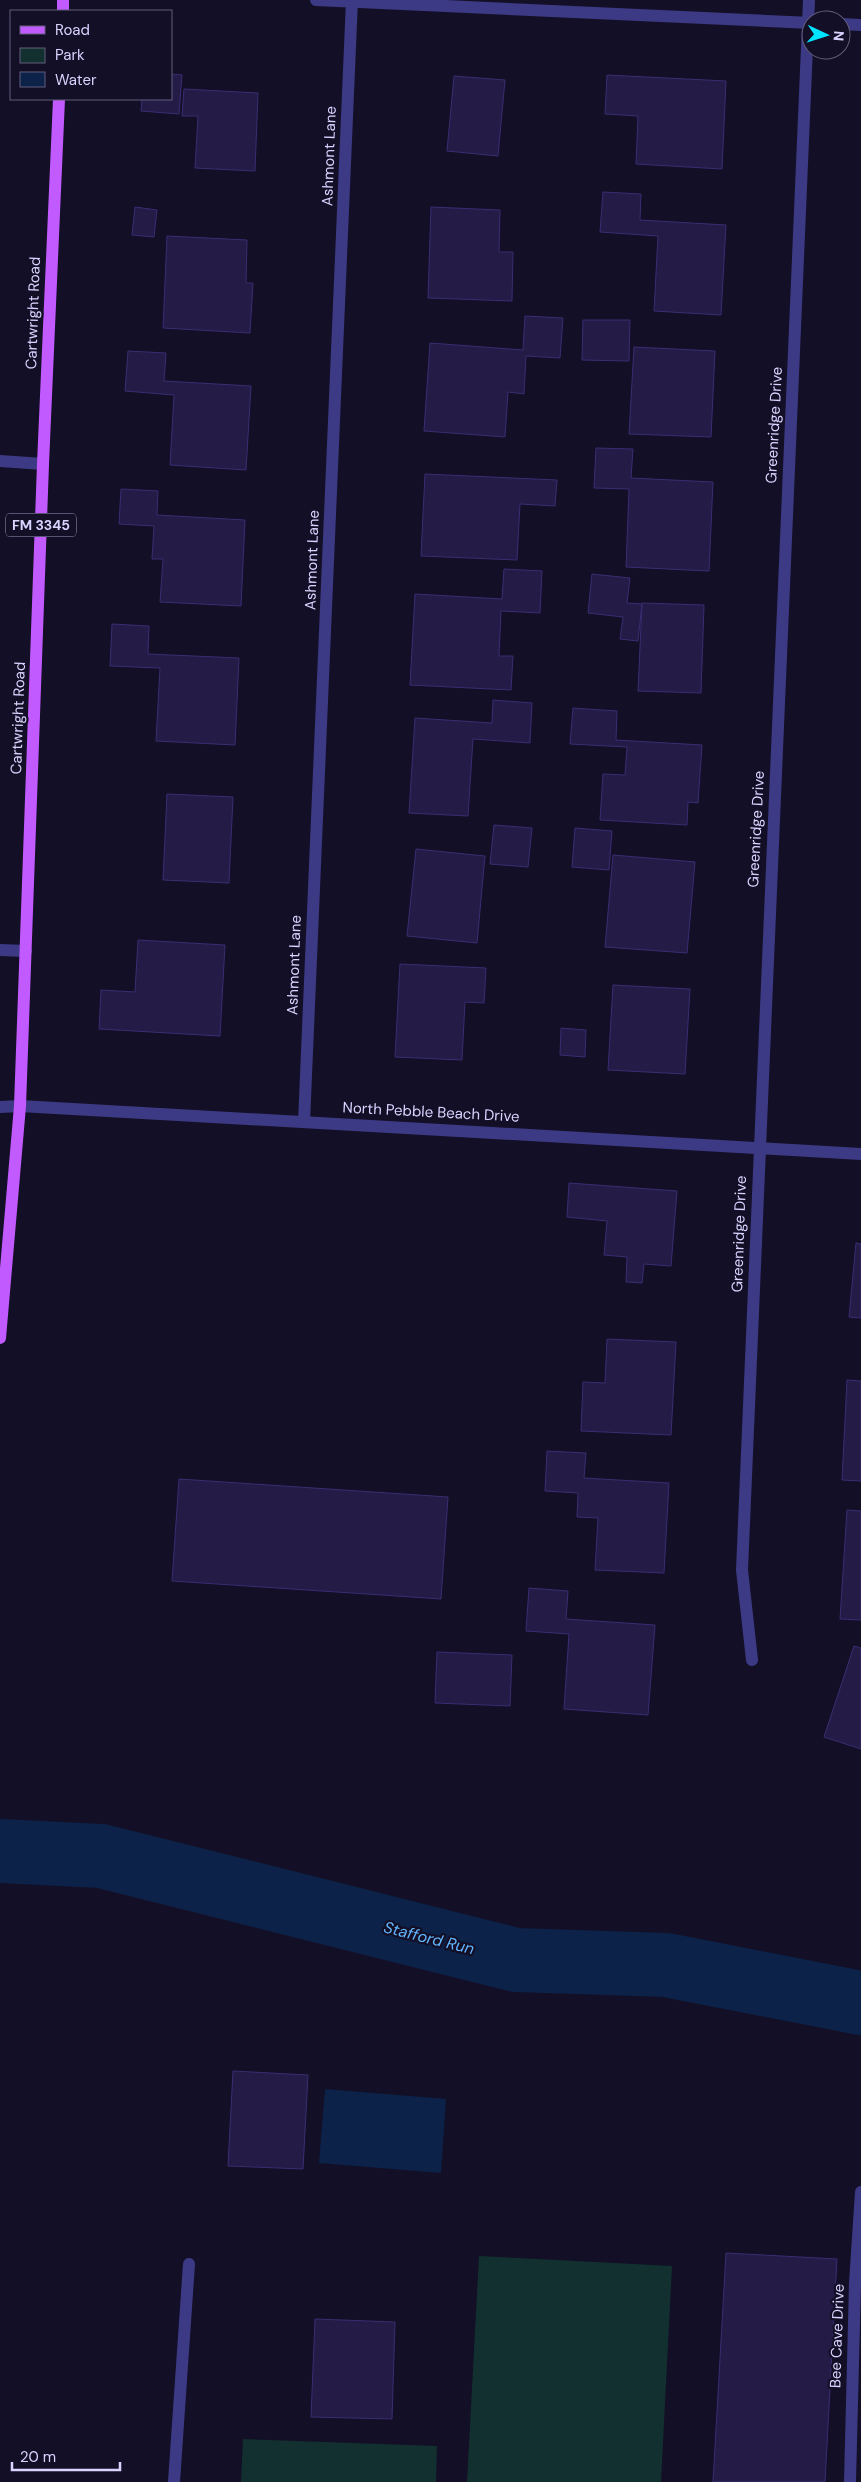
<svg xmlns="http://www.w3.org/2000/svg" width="861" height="2482" font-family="'DM Sans',sans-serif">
<rect width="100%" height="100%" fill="#130f26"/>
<path fill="#12302f" d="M479,2256L672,2266L661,2482H467Z
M243,2439L437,2446L436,2482H241Z"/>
<path fill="#0c2248" d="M325,2089L446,2099L441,2173L319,2163Z"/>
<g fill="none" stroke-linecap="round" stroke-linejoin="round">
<path stroke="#0c2248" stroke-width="64" d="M0,1851L101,1856L516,1960L666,1965L861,2003"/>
</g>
<path fill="#241b47" stroke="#3b2d73" d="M171,74L182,75L179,114L141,111L142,99H171Z
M607,75L726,81L722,169L636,164L638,116L605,114Z
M454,76L505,80L498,156L447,151Z
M184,89L258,93L255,171L195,168L198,116H182Z
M603,192L641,194L640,220L726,225L721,315L654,311L658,236L600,232Z
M135,207L157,210L154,237L132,235Z
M431,207L500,210L499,252H513L512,301L428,298Z
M167,236L247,240L246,283H253L250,333L163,328Z
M525,316L563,318L560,358L526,356L524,394L508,392L505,437L424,431L430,343L523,350Z
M583,320H630L629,361L582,360Z
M634,347L715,351L711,437L629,434Z
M128,351L166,353L164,381L251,386L246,470L170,465L174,395L125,391Z
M596,448L633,449L631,478L713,482L709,571L626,567L629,489L594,488Z
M425,474L557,480L555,506L520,504L517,560L421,556Z
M121,489L158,491L157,515L245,520L241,606L160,602L163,559H152L154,526L119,524Z
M504,569L542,571L540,613L501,611L499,656H513L511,690L410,685L415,594L502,599Z
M592,574L630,578L627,603L642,604L638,641L620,639L623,617L588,613Z
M642,603L704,605L701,693L638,691Z
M112,624L149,626L148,654L239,658L235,745L156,741L160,668L110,666Z
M493,700L532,703L530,743L473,739L468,816L409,813L415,718L492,723Z
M573,708L617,711L616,740L702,745L698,803L688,802L687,825L600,820L603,774L625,775L627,747L570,744Z
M167,794L233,797L229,883L163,880Z
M494,825L532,828L528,867L490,864Z
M575,828L612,831L609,870L572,867Z
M416,849L485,856L477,943L407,936Z
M613,855L695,862L687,953L605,947Z
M138,940L225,945L220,1036L99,1029L101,990L135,992Z
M400,964L486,968L484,1003L465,1002L462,1060L395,1057Z
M613,985L690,989L685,1074L608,1070Z
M561,1028L586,1030L585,1057L560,1055Z
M569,1183L677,1191L671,1266L644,1264L642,1283L626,1282L627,1257L604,1255L607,1221L567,1217Z
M856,1243L861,1244V1318L849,1317Z
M607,1339L676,1342L671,1435L581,1431L583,1382L605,1383Z
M847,1380L861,1381V1481L842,1480Z
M547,1451L586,1453L584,1478L669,1483L664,1573L595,1570L598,1518L577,1517L578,1493L545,1491Z
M179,1479L448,1497L441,1599L172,1581Z
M847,1510L861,1511V1620L840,1619Z
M529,1588L568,1591L566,1619L655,1625L648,1715L564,1709L569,1634L526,1631Z
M854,1646L861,1648V1749L824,1737Z
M437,1652L512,1655L510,1706L435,1703Z
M233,2071L308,2075L303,2169L228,2166Z
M726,2253L837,2259L825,2482H713Z
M315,2319L395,2322L392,2419L311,2417Z"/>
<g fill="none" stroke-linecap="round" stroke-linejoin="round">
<path stroke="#3d3a85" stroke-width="12" d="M174,2482L189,2264"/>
<path stroke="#3d3a85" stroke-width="12" d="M316,0L811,23
M841,24L861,25
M0,461L43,464
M0,950L26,951
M0,1107L20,1106L861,1154
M304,1122L352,0
M752,1660L742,1570L809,0
M850,2482L855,2283L861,2192"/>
<path stroke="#c25bff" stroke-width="12" d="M63,11V0
M0,1338L20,1106L43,464L59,99"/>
</g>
<g text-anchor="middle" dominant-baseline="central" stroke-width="4.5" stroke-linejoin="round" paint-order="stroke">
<rect fill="#130f26" stroke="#9e99be" stroke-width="1" x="6" y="513.5" width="70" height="23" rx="4"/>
<g font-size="14" font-weight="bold" fill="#d9d4ff">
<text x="41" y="525">FM 3345</text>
</g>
<g font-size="15" fill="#d9d4ff" stroke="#130f26">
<text transform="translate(329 156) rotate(-88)">Ashmont Lane</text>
<text transform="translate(33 313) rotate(-88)">Cartwright Road</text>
<text transform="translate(774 425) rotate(-87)">Greenridge Drive</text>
<text transform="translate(312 560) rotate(-88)">Ashmont Lane</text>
<text transform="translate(18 718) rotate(-88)">Cartwright Road</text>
<text transform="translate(756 829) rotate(-87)">Greenridge Drive</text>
<text transform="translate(294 965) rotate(-88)">Ashmont Lane</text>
<text transform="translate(431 1112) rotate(3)">North Pebble Beach Drive</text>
<text transform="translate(739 1234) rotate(-88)">Greenridge Drive</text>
<text transform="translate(837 2336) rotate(-88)">Bee Cave Drive</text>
</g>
<g font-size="16" font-style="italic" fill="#62b6ff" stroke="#130f26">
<text transform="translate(429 1938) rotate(14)">Stafford Run</text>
</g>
</g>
<rect x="10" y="10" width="162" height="90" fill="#130f26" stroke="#625e7d"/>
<rect x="20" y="26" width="25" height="8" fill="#c25bff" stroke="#625e7d"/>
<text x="55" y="35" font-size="15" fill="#d9d4ff">Road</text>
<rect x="20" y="48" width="25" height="15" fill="#12302f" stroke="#625e7d"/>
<text x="55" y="60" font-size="15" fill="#d9d4ff">Park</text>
<rect x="20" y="72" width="25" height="15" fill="#0c2248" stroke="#625e7d"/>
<text x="55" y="85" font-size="15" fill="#d9d4ff">Water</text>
<g transform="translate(826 35) rotate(94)"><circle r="24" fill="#130f26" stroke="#625e7d"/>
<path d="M0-4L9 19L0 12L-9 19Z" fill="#00e5ff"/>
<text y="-8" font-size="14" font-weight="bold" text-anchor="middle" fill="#d9d4ff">N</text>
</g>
<path d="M12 2462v8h108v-8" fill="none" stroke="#d9d4ff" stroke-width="2.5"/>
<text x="20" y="2462" font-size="15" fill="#d9d4ff" stroke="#130f26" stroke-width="4" paint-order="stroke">20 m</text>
</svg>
